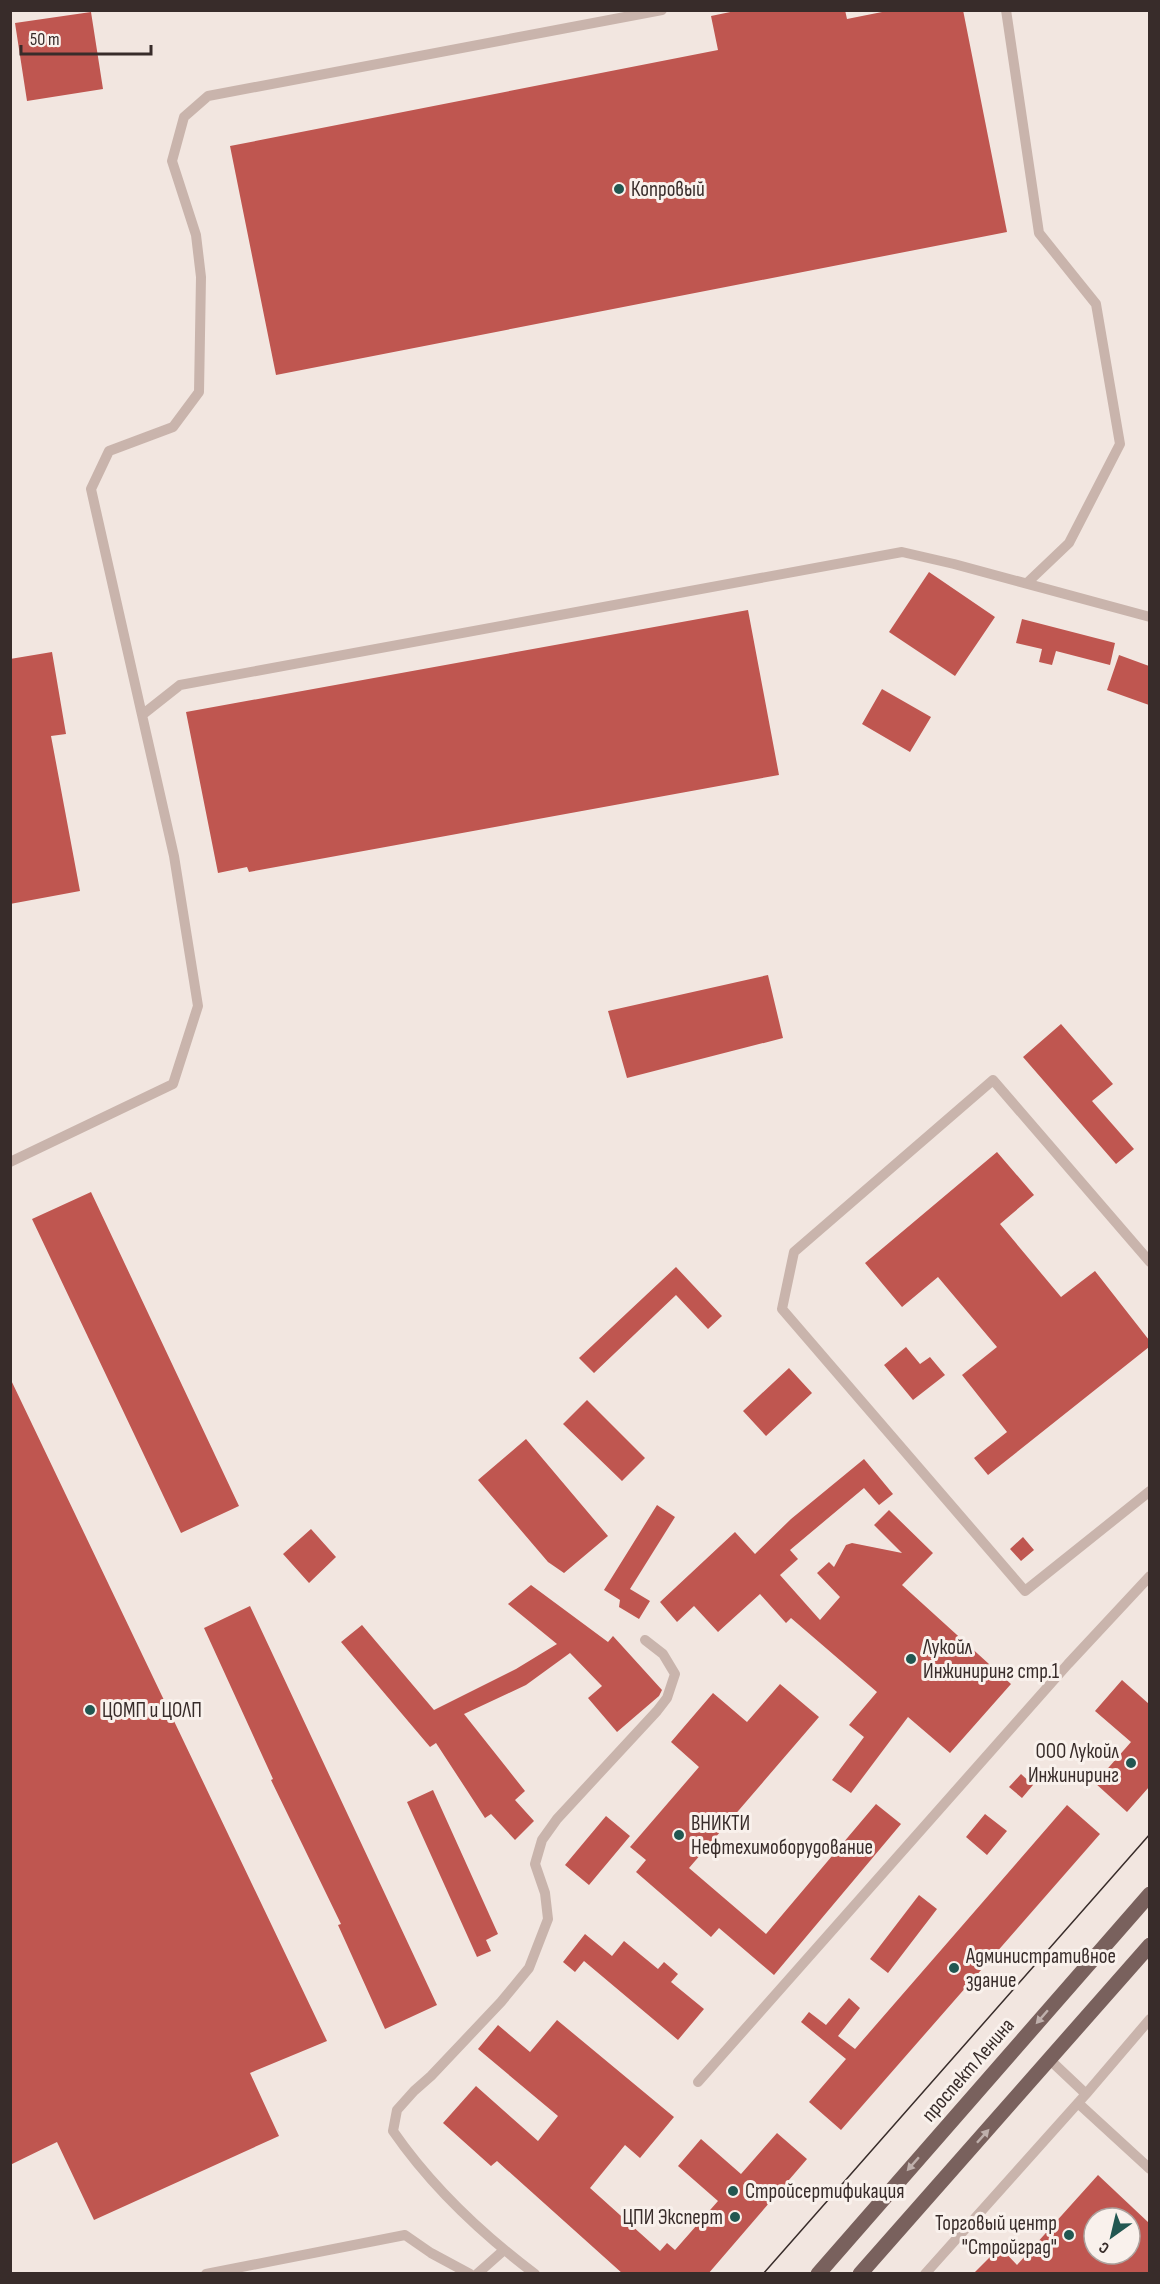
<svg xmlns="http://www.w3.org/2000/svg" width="1160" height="2284" font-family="'Sofia Sans Condensed',sans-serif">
<rect width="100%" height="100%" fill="#f2e6e0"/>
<path fill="#bf5650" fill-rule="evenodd" d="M740,10H845L847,19L892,10H963L1007,232L276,375L230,146L718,50L711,16Z
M91,12L103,89L27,101L15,23Z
M929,572L995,617L955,676L889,632Z
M748,610L779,775L249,872L247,867L218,873L186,712Z
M1022,619L1115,643L1110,665L1056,651L1052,665L1039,662L1042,649L1016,643Z
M52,652L66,734L51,736L80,891L10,904V659Z
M1119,655L1149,666V705L1107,690Z
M882,689L931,717L910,752L862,724Z
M768,975L783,1038L627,1078L608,1011Z
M1061,1024L1113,1084L1092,1101L1134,1149L1116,1164L1023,1057Z
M997,1152L1034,1195L1000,1224L1061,1297L1095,1271L1149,1340V1347L988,1475L974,1458L1007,1432L962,1375L997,1347L938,1277L902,1307L865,1263Z
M91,1192L239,1506L181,1533L32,1219Z
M676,1267L722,1316L708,1329L676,1295L594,1373L579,1358Z
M906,1347L920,1364L930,1357L945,1375L913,1400L884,1365Z
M789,1368L812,1393L766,1436L743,1411Z
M10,1378L327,2041L250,2073L279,2136L94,2220L57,2142L10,2165Z
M587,1400L645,1458L622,1481L563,1424Z
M526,1439L608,1536L564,1573L548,1562L478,1480Z
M864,1459L893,1494L879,1505L864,1488L790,1550L798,1559L780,1575L820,1620L840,1597L817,1573L829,1562L834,1567L846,1545L852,1543L902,1553L874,1525L889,1510L933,1553L902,1585L1011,1684L950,1753L908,1717L851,1793L832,1780L864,1737L849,1725L877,1692L791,1618L786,1623L760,1594L718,1632L694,1606L677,1622L660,1602L735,1532L755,1554L791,1519Z
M657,1505L675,1517L630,1589L650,1601L639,1619L619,1607L620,1600L604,1590Z
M311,1529L336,1557L309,1583L283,1554Z
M1023,1537L1034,1550L1021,1561L1010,1549Z
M531,1585L608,1642L613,1636L662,1690L659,1696L617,1732L588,1698L602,1686L570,1653L526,1685L464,1714L525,1791L515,1800L534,1821L515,1840L491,1814L485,1818L436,1743L430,1747L341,1642L362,1625L434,1710L516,1669L557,1644L508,1604Z
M250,1606L437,2005L385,2029L338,1925L341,1924L271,1780L273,1779L204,1628Z
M1122,1680L1149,1704V1787L1127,1812L1095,1783L1131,1742L1095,1711Z
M780,1684L819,1717L689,1868L766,1934L876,1804L901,1824L774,1975L719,1928L711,1937L636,1872L646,1860L630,1847L699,1767L671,1742L713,1693L747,1722Z
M1021,1774L1033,1785L1022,1798L1009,1787Z
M433,1790L498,1934L486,1940L491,1951L477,1957L407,1802Z
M1067,1805L1100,1834L841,2130L809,2102L846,2059L801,2022L809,2012L826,2025L849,1998L860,2008L838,2036L855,2049Z
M985,1814L1007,1831L987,1855L966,1837Z
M606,1816L630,1836L589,1885L565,1865Z
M919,1895L937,1909L888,1973L870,1959Z
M585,1934L612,1956L624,1941L658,1969L664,1962L678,1974L671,1982L704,2009L678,2040L584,1961L575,1972L563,1962Z
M557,2020L674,2117L640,2158L625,2145L590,2188L660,2251L667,2243L675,2250L718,2201L678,2166L701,2139L741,2174L777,2133L807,2159L708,2274H623L497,2161L491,2166L443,2123L476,2086L538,2141L558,2116L478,2049L498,2025L530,2052Z
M1098,2175L1149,2223V2274H973L1000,2247L1017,2265ZM1094,2218H1130V2254H1094Z"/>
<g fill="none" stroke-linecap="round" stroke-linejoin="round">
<path stroke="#c9b4ac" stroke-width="10" d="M1006,10L1039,233L1096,304L1120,444L1069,543L1027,583
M142,715L91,489L109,451L173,427L199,392L201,277L196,235L172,161L184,117L208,96L662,10
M10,1162L173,1084L198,1006L174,856L142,715L180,685L902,552L954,564L1150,617
M1150,1262L993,1080L794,1252L782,1309L1025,1591L1150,1491
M698,2082L1068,1664L1150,1576
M1086,2094L1150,2019
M1078,2103L1150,2169
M206,2274L405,2235L431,2253L470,2274
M477,2274L504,2250
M535,2274C482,2234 431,2186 393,2131L397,2110L414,2091L431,2076L501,2002L529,1968L548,1919L545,1893L535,1864L542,1840L557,1819L657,1711L667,1698L675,1674L663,1654L645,1640
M925,2274L1086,2094L1050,2060"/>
<path stroke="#79615d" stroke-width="15" d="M818,2274L1150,1894
M860,2274L1150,1945"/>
<path stroke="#382c2a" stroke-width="1.5" d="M763,2274L1150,1834"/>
</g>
<defs><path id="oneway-solid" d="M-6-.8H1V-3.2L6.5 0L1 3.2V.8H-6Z" transform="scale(1.5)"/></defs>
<g fill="#bfb0ac">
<use href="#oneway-solid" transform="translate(1042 2017) rotate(131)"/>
<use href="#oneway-solid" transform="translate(983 2136) rotate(-48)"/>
<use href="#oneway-solid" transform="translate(913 2164) rotate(131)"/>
</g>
<g fill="#225751" stroke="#f9f1ec" stroke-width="2">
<circle cx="619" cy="189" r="6"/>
<circle cx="911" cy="1659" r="6"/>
<circle cx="90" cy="1710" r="6"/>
<circle cx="1131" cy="1763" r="6"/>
<circle cx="679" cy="1835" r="6"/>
<circle cx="954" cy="1968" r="6"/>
<circle cx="733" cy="2191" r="6"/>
<circle cx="735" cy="2217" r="6"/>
<circle cx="1069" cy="2235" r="6"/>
</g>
<g text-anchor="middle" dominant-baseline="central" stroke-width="6" stroke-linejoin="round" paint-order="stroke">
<g font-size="21" fill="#382c2a" stroke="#f9f1ec" text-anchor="start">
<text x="631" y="189">Копровый</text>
<text x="923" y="1647">Лукойл<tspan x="923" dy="24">Инжиниринг стр.1</tspan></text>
<text x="102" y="1710">ЦОМП и ЦОЛП</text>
<text x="1119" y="1751" text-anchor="end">ООО Лукойл<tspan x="1119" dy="24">Инжиниринг</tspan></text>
<text x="691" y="1823">ВНИКТИ<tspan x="691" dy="24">Нефтехимоборудование</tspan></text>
<text x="966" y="1956">Административное<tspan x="966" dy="24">здание</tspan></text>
<text x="745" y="2191">Стройсертификация</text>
<text x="723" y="2217" text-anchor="end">ЦПИ Эксперт</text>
<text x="1057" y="2223" text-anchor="end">Торговый центр<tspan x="1057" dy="24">"Стройград"</tspan></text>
</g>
<g font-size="21" fill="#382c2a" stroke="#f9f1ec">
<text transform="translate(968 2070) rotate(-49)">проспект Ленина</text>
</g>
</g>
<rect width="1160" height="2284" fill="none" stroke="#382c2a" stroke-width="24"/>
<g transform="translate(1112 2236) rotate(214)"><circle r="28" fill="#f9f1ec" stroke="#aca29e" stroke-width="1.5"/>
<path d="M0-4.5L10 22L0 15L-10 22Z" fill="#225751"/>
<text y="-9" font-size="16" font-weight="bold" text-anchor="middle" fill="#382c2a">С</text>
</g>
<path d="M21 45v9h130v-9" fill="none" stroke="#382c2a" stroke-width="3"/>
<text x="30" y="45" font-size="18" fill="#382c2a" stroke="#f9f1ec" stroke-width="4.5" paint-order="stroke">50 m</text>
</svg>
